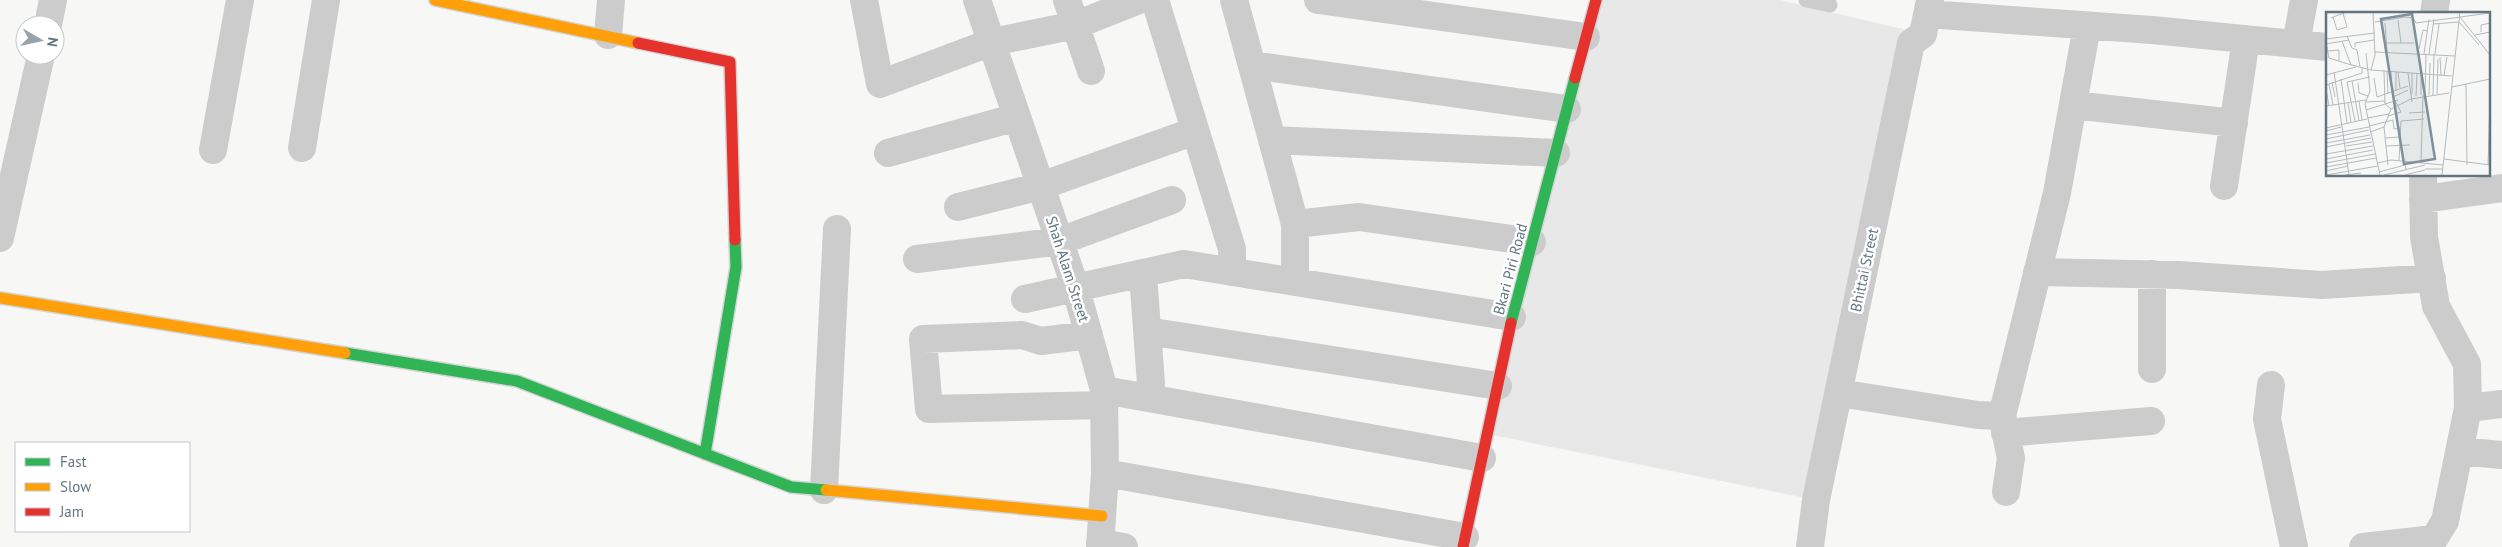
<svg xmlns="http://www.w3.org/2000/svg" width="2502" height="547" font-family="'PT Sans',sans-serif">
<rect width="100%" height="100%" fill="#f7f7f6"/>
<path fill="#e7e8e7" d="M1596,0H1780L1923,34L1816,500L1487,434Z"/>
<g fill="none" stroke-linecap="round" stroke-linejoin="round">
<defs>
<path id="fast" d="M1511,323L1575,78
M345,353L517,381L791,487L826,490
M705,454L736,267L735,240"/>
<path id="slow" d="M435,0L638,43
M0,298L345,353
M826,490L1102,516"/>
<path id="jam" d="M638,43L730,62L735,240
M1575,78L1596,0
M1463,547L1511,323"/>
</defs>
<use href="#fast" stroke="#d3d4d4" stroke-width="14"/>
<use href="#slow" stroke="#d3d4d4" stroke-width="14"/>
<use href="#jam" stroke="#d3d4d4" stroke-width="14"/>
<path stroke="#cccccd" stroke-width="15" d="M1806,0L1830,5"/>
<path stroke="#cccccd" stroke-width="28" d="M864,0L880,84L992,42L1076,25L1139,0
M977,0L1076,289L1104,390L1105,473L1100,547
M1067,0L1091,71
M1155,0L1232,249V272
M1234,0L1295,224V282
M1318,0L1586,37
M1927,14L2152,30L2327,47
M2434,14L2436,0
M48,25L53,0
M608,35L611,0
M2296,44L2304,0
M1252,65L1567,109
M2073,105L2234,123
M1272,140L1556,153
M302,148L326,0
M213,150L240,0
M888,153L1017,117
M2224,186L2246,39
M2423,199L2502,188
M958,207L1041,186L1195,131
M1295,224L1359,217L1532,242
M0,238L41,55
M917,259L1060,241L1172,200
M2037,272L2179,275L2322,285L2432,278
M1143,274L1152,398
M2152,274V369
M1025,299L1184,264L1512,317
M1147,331L1498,386
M1089,335L1041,341L1022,335L923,339L929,409L1104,405
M2271,385L2267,419L2294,547
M1104,390L1482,458
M1839,393L1978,415L2002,416
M2468,408L2502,404
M2005,433L2151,421
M2460,451L2502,455
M1105,473L1465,537
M824,490L837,229
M2006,492L2011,458L2002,416L2057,193L2087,26
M1100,543L1124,547
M1810,547L1816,500L1911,43L1923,34L1930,0
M2363,547L2434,539L2445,521L2468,408L2467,364L2436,306L2424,237L2423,175"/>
<use href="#fast" stroke="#30b455" stroke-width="11"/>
<use href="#slow" stroke="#ff9f0a" stroke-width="11"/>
<use href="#jam" stroke="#e5322d" stroke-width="11"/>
</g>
<g text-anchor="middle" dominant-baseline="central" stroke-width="5" stroke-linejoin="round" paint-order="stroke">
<g font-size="15" fill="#637680" stroke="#fff">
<text transform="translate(1068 269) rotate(72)">Shah Alam Street</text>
<text transform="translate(1510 269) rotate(-75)">Bkari Piri Road</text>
<text transform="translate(1864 270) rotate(-78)">Bhittai Street</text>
</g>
</g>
<g transform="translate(2326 12)">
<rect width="164" height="164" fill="#f7f7f6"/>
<path fill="none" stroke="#b3bbc0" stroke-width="1" d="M7,5L11,18L21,15L17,1M134,5L164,43M5,6L20,0M72,8L75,31M49,10L79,5L87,6L90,11L164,1M133,10L153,33M59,11L61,40M107,12L133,10M155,20V13L164,11M149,23L164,20M21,24L26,36L31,38L34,55M0,27L49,21M16,29L25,53M0,30L3,46L22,52L45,58L126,64M60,31H88M0,32L23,28M29,35V31L48,28M93,37L97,18L102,19M2,39L13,38V49M49,40L129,44M40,41L44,79L39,92L54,163M98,42L103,7M103,42L108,7M109,42L113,12M114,45L115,63M45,58L49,43L47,0M58,59L59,92L65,97M61,59L62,82M8,60L23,163M65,60L66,81M70,60V79M72,60L74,76M82,61L86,90M86,61V82M0,63L30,55M118,63L121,45M48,66L51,85L82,74M15,67L21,111M26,69L33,109M6,70L9,85M32,71L33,81L42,84M3,72L7,93M140,72L141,153M0,73L36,61V56M126,75L164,67M0,77L3,94M111,82L112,47M95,83V62M99,83L100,42M103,83L104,51M107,83L108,42M90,84L91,62M33,89L36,108M39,90L59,89M22,91L25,110M0,94L40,88M40,98L72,88M83,101L99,100M62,104L75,100L67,85L82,78M41,106L63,102M29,109L21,70L44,65M43,114L67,108L68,117L74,116M58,115L62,153M0,116L41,107M0,119L15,115M44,120L58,115L65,97L85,87L123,81M0,123L43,115M59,126L74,125M0,127L43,118M0,131L44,123M20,134L46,130M60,134L84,133M0,135L45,126M0,142L47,134M0,147L47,138M118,147L164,153M73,149L75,109L98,107M95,150L97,83M0,151L49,142M51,151L65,148L117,153M162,153L164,88M0,155L50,146M99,157H116M0,159L22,154M53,160L79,153L80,157M0,163L52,154M19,163L35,161M58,163L99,153M79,163L99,158M116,163L134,0"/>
<path fill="#829199" fill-opacity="0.15" stroke="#829199" stroke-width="2.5" d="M86,2L109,147L78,152L55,7Z"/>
<rect width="164" height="164" fill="none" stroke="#637680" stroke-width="2.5"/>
</g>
<rect x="15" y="442" width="175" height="90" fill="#ffffff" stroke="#c1c8cc"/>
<rect x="25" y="458" width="25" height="8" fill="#30b455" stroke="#c1c8cc"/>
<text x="60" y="467" font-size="15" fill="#637680">Fast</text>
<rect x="25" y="483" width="25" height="8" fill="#ff9f0a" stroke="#c1c8cc"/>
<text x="60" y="492" font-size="15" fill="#637680">Slow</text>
<rect x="25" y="508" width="25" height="8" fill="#e5322d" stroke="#c1c8cc"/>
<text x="60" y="517" font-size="15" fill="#637680">Jam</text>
<g transform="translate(40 40) rotate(99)"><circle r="24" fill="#ffffff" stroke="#c1c8cc"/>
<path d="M0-4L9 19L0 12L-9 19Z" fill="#97a3a9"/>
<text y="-8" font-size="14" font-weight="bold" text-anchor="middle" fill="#637680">N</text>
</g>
</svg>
